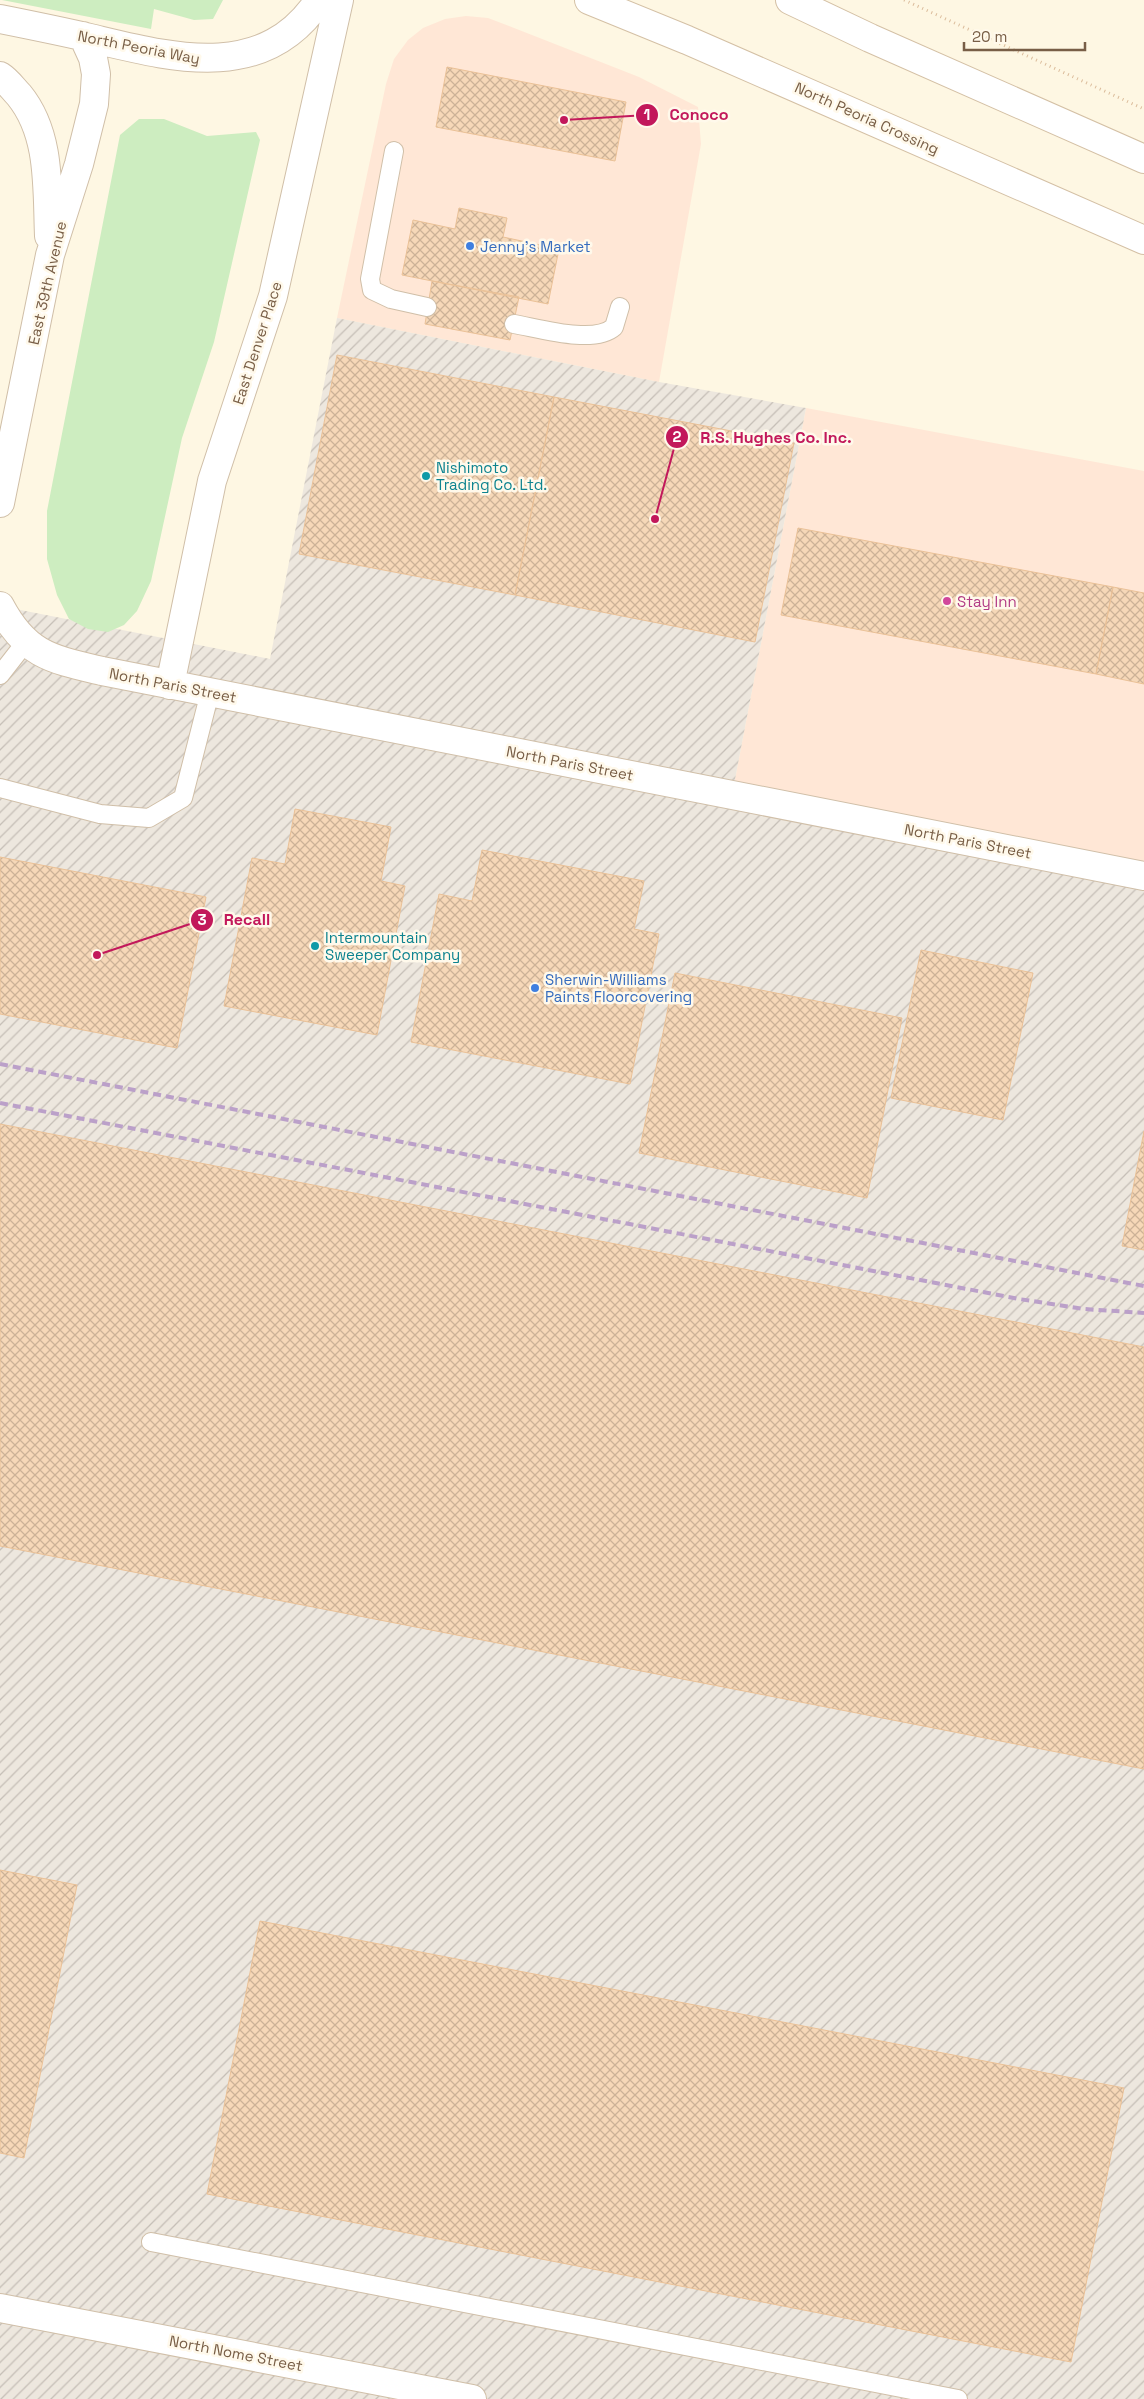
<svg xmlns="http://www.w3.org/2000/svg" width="1144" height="2399" font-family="'Space Grotesk',sans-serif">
<defs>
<pattern id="industrial-furrows" width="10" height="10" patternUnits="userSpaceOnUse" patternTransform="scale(1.25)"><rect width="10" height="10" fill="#ede7de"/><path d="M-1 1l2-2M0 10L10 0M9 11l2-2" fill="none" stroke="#c5beb6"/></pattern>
<pattern id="building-cross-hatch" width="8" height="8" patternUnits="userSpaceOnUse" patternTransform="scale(1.25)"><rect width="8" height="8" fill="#f6d8b8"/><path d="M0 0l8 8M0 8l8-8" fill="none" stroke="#ccb297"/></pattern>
</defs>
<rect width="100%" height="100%" fill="#fef7e3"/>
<path fill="#ffe7d6" d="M466,16L488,18L509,26L639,77L698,107L701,144L659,382L337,318L386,84L394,59L408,40L423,28L445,19Z
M806,408L1144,471V876L732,795Z"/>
<path fill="url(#industrial-furrows)" d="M337,318L659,382L806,408L732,795L1144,876V2399H0V606L270,659Z"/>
<path fill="#cdedc0" d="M2,0H223L213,19L194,20L154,9L151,29Z
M139,119H164L207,136L256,132L260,140L214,342L182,438L151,581L137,611L124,625L108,632L88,629L69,619L57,595L47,559V511L120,135Z"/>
<path fill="url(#building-cross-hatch)" stroke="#eac197" d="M447,67L626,102L615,161L436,127Z
M459,208L507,218L503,237L559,249L548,304L402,275L413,220L455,229Z
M432,281L519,297L510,340L425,324Z
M337,355L554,397L515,595L299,554Z
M554,397L794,443L755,642L515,595Z
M798,528L1113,587L1096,674L781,615Z
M1113,587L1144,593V684L1096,674Z
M295,809L391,827L381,881L405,886L377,1035L224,1006L252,858L285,864Z
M482,850L644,881L634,929L659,934L630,1084L411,1042L439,894L472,901Z
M0,857L206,897L177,1048L0,1014Z
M921,950L1033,973L1003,1120L891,1098Z
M675,973L902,1018L867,1198L639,1153Z
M0,1124L1144,1347V1769L0,1546Z
M1144,1131V1250L1122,1246Z
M0,1870L77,1885L24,2158L0,2153Z
M260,1921L1124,2088L1071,2362L207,2194Z"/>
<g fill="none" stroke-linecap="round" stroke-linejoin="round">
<defs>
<path id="service" d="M394,151L370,279L372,290L391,299L427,307
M514,324C538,328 594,345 614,327L620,307
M0,675L25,643
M0,788L100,814L149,818L183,798L210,692
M151,2242L958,2399"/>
<path id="minor" d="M0,2308L472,2399"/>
<path id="tertiary" d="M0,19C30,25 60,31 90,38C170,57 264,84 319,0
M0,76C8,81 13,89 19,95C51,134 47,188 49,236
M0,503L50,255L79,164L94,104L96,74L93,58L83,36
M0,606C26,655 51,659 102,671L1144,876
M170,685L212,481L273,296L339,0"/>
<path id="secondary" d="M589,0L687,40L1144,240
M790,0L870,38L1144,159"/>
</defs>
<use href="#service" stroke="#d0bfa8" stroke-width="20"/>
<use href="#minor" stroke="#d0bfa8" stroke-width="30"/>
<use href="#tertiary" stroke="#d0bfa8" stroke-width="30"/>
<use href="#secondary" stroke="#d4c0a5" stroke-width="30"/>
<path stroke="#dbbc9b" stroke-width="3" stroke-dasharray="1 4" stroke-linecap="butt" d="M904,0L1144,109"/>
<use href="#service" stroke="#fff" stroke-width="18"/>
<use href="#minor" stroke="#fff" stroke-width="28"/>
<use href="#tertiary" stroke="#fff" stroke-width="28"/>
<use href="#secondary" stroke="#fff" stroke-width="28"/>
<path stroke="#bba0c9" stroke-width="4" stroke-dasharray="8 5" stroke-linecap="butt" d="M0,1064L1144,1286
M0,1103L1019,1299L1084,1309L1144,1313"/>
</g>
<g fill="#3f7fe0" stroke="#fff9eb" stroke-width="2">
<circle cx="470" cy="246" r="5"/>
<circle cx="535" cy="988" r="5"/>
</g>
<g fill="#0f9aa8" stroke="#fff9eb" stroke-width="2">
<circle cx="426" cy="476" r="5"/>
<circle cx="315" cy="946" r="5"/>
</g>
<circle fill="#d1479c" stroke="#fff9eb" stroke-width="2" cx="947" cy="601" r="5"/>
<g text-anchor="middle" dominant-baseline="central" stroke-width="5" stroke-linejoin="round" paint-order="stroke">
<g font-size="15" fill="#785e46" stroke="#fff9eb">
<text transform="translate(139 47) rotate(11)">North Peoria Way</text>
<text transform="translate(867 118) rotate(24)">North Peoria Crossing</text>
<text transform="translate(47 283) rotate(-77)">East 39th Avenue</text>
<text transform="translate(257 343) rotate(-72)">East Denver Place</text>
<text transform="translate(173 685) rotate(11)">North Paris Street</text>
<text transform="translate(570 763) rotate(11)">North Paris Street</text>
<text transform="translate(968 841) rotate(11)">North Paris Street</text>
<text transform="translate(236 2353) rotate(11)">North Nome Street</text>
</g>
<g font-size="15" fill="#366cbe" stroke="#fff9eb" text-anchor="start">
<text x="480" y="246">Jenny's Market</text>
<text x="545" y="979">Sherwin-Williams<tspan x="545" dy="17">Paints Floorcovering</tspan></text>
</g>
<g font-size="15" fill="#0d838f" stroke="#fff9eb" text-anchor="start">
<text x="436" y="467">Nishimoto<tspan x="436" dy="17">Trading Co. Ltd.</tspan></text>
<text x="325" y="937">Intermountain<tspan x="325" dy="17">Sweeper Company</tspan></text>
</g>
<g font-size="15" fill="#b23c85" stroke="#fff9eb" text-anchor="start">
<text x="957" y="601">Stay Inn</text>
</g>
</g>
<path fill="none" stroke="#c2185b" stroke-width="2" d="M564 120L647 115M655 519L677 437M97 955L202 920"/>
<g fill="#c2185b" stroke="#fff9eb" stroke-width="2">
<circle cx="564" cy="120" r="5"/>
<circle cx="655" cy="519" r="5"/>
<circle cx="97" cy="955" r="5"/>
<circle cx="647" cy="115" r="12"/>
<circle cx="677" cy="437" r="12"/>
<circle cx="202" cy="920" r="12"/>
</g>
<g font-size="15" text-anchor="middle" font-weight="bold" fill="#fff">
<text x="647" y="120">1</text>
<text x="677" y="442">2</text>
<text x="202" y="925">3</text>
</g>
<g font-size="16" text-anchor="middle" font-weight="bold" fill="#c2185b" stroke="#fff9eb" stroke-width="5" stroke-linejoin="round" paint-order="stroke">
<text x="699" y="120">Conoco</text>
<text x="776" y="443">R.S. Hughes Co. Inc.</text>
<text x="247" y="925">Recall</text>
</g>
<path d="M964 42v8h121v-8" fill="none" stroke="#785e46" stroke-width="2.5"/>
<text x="972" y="42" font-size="15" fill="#785e46" stroke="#fff9eb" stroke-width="4" paint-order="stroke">20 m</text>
</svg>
